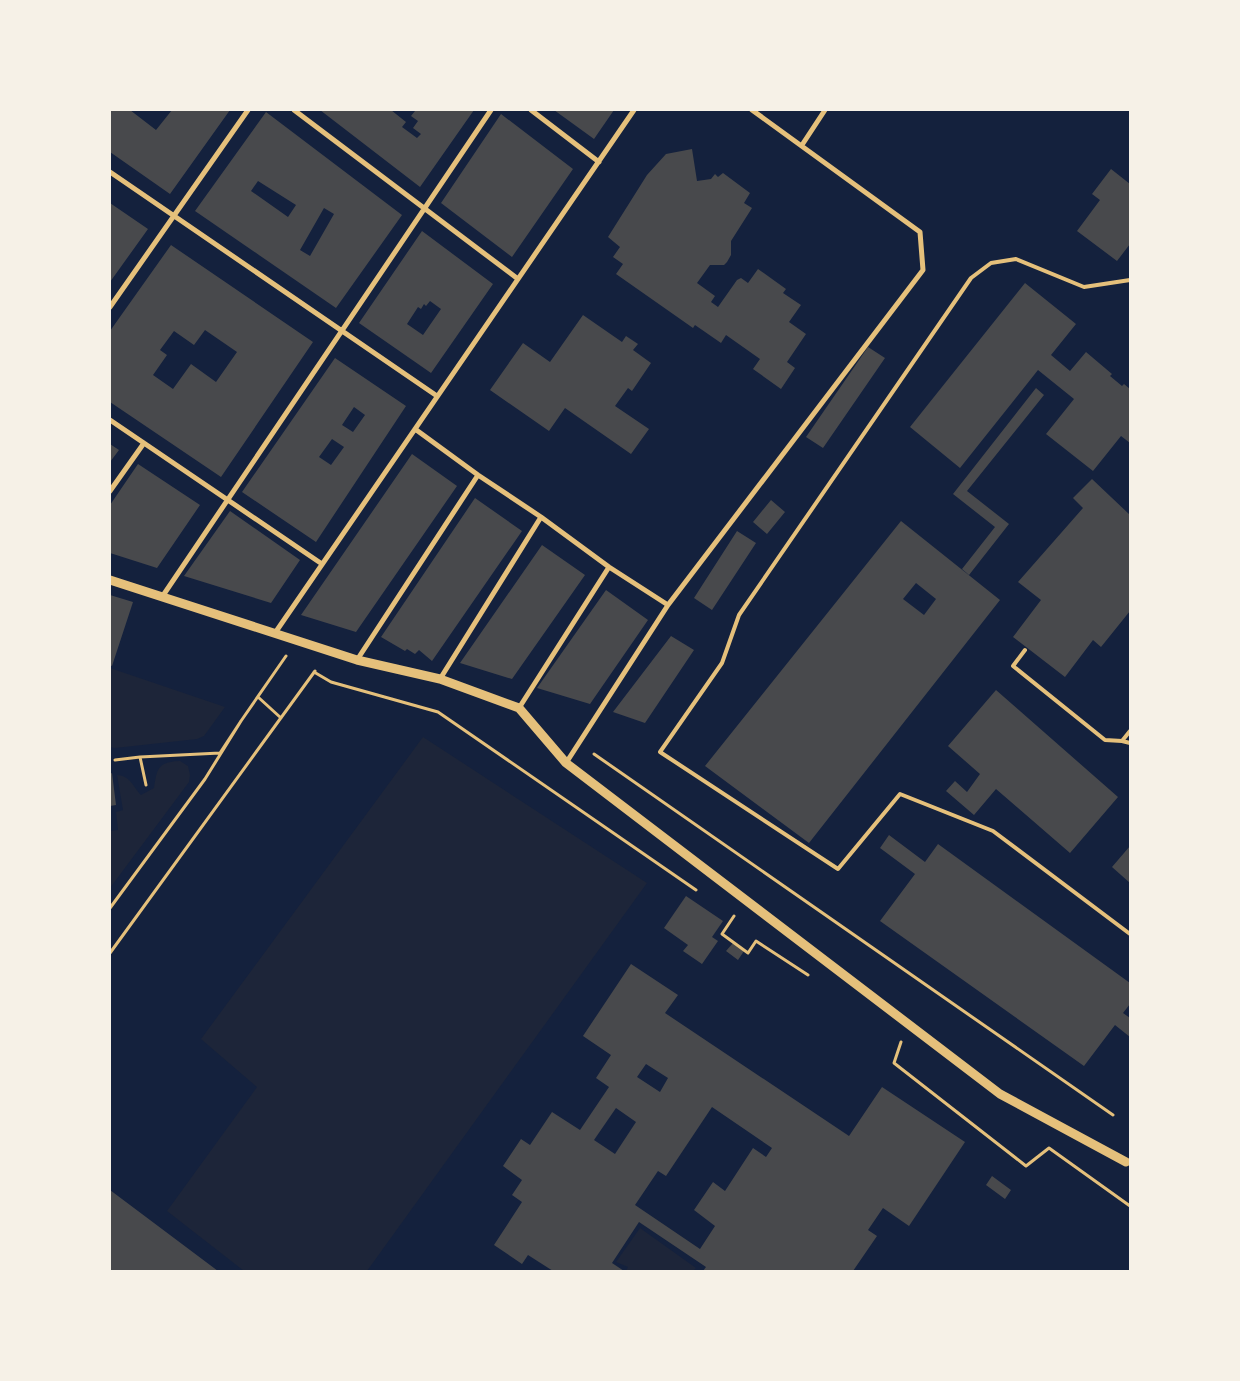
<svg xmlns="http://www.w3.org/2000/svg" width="1240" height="1381" font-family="Quicksand,sans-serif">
<rect width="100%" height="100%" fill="#14213d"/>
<path fill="#1d2539" d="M110,668L225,707L204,736L197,739L115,748L110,747Z
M423,737L647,883L367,1271H244L167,1211L257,1087L201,1039Z
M180,761L188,766L190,775L189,782L110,888V831L118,830L116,812L123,810L117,775C131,776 133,787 141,795L154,788C157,768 158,762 180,761Z
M640,1228L696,1268L693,1271H626L628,1267L616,1262Z"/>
<path fill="#48494c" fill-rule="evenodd" d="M110,110H130L156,130L172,110H230L170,194L110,152Z
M320,110H391L406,122L402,127L417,138L421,134L413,128L418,121L411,116L415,111L413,110H474L420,187Z
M554,110H614L594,139Z
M266,112L402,215L336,308L195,211ZM258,181L296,205L288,217L251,191ZM324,208L334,214L310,256L300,250Z
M501,114L573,169L512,257L441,203Z
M692,149L697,181L711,179L715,174L718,177L723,173L750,193L744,203L752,208L731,241V255L727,262L724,265H710L697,283L715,296L711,302L718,307L737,280L741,278L748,283L758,269L786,289L783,293L801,305L789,322L806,334L787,362L795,368L781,389L753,369L760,359L726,335L721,343L695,325L693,328L616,274L623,264L613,257L620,247L608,237L647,175L666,154Z
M1111,169L1130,184V244L1117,261L1077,231L1100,200L1092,194Z
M110,203L148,229L110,282Z
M422,231L493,284L431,373L359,323ZM430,301L441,309L423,335L407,324L418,307L421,309L424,304L426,306Z
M171,245L313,342L221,477L110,402V331ZM205,330L237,352L216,382L191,364L173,389L153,375L167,355L160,350L174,331L194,345Z
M1025,283L1076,324L1051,355L1070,371L1086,352L1112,374L1110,376L1122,386L1124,384L1130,389V443L1121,436L1093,471L1046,434L1074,399L1038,370L960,468L910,427Z
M583,315L622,342L626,336L638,344L633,350L651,363L632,391L628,388L615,406L649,429L631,454L565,408L549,431L490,390L523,343L550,362Z
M868,347L885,358L823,448L806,437Z
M335,358L406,406L316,542L242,492ZM354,407L365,415L353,432L342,425ZM332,439L344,447L331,465L319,457Z
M1036,388L1044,395L967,491L1009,524L969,575L962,569L995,527L953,494Z
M110,444L119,450L110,462Z
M412,454L457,486L356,632L301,615Z
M138,464L200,505L157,568L110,553V505Z
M1092,479L1130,515V611L1101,647L1093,640L1065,677L1013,637L1041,600L1018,582L1083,508L1073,498Z
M475,498L522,531L432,661L419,650L415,654L407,649L405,651L381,637Z
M771,500L785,512L767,534L753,522Z
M230,511L300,560L271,603L184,576Z
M901,521L1000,600L809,843L705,766ZM916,583L936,599L924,615L903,599Z
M737,531L756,543L712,610L694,598Z
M542,545L585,575L512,679L460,663Z
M606,590L648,620L590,704L537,688Z
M110,595L133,602L112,666L110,665Z
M671,636L694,650L645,723L613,712Z
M996,690L1118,797L1070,853L996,789L974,815L946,791L955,781L967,792L980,774L948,746Z
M112,773L116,805L110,806V774Z
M889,835L925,862L938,844L1130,983V1004L1123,1013L1130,1018V1037L1115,1025L1084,1066L880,921L915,874L880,848Z
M1130,846V883L1112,867Z
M686,896L723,921L712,937L718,941L702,964L683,951L688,945L664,928Z
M733,943L744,951L738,960L726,951Z
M631,964L678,995L665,1013L849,1136L882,1087L965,1142L909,1226L883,1208L868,1230L877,1236L853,1271H703L706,1267L639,1222L612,1263L624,1271H553L528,1255L522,1264L494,1245L522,1202L512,1195L522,1180L503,1166L521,1139L530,1145L552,1112L580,1130L609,1087L596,1078L611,1055L583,1036ZM646,1064L668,1078L660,1092L637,1077ZM712,1107L772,1148L766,1157L753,1148L725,1191L713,1182L694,1210L715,1226L700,1249L635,1205L658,1171L666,1176ZM616,1108L636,1122L615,1154L594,1140Z
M992,1176L1011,1190L1005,1199L986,1185Z
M110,1190L218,1271H110Z"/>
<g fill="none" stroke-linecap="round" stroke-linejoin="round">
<path stroke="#e5c07b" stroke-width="3" d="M314,672L331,682L438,712L696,890
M258,697L281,718
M241,721L286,656
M594,754L1113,1115
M115,760L140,757L146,785
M110,908L205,779L241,721L220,753L140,757
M734,916L722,934L748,953L756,941L808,975
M110,953L315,671
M901,1042L894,1063L1026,1166L1049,1148L1130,1206"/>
<path stroke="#e5c07b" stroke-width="4" d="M1130,280L1084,287L1016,259L991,263L971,278L739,615L722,663L660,752L838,869L900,794L993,831L1130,934
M1025,650L1013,666L1105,740L1122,741
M1130,731L1122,741L1130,743"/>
<path stroke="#e5c07b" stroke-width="5" d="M294,110L518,279
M531,110L599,162
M802,145L825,110
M110,172L437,396
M110,307L248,110
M110,420L322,564
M415,429L478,475L541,517L609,567L668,605
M110,491L144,443
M162,597L491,110
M275,633L634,110
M357,660L478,475
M440,679L541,517
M519,708L609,567
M566,763L668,605L923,270L920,232L752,110"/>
<path stroke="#e5c07b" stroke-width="9" d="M110,580L357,660L440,679L519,708L566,763L1000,1094L1126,1162"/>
</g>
<rect width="1240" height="1381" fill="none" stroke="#f6f1e7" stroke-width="222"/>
</svg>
